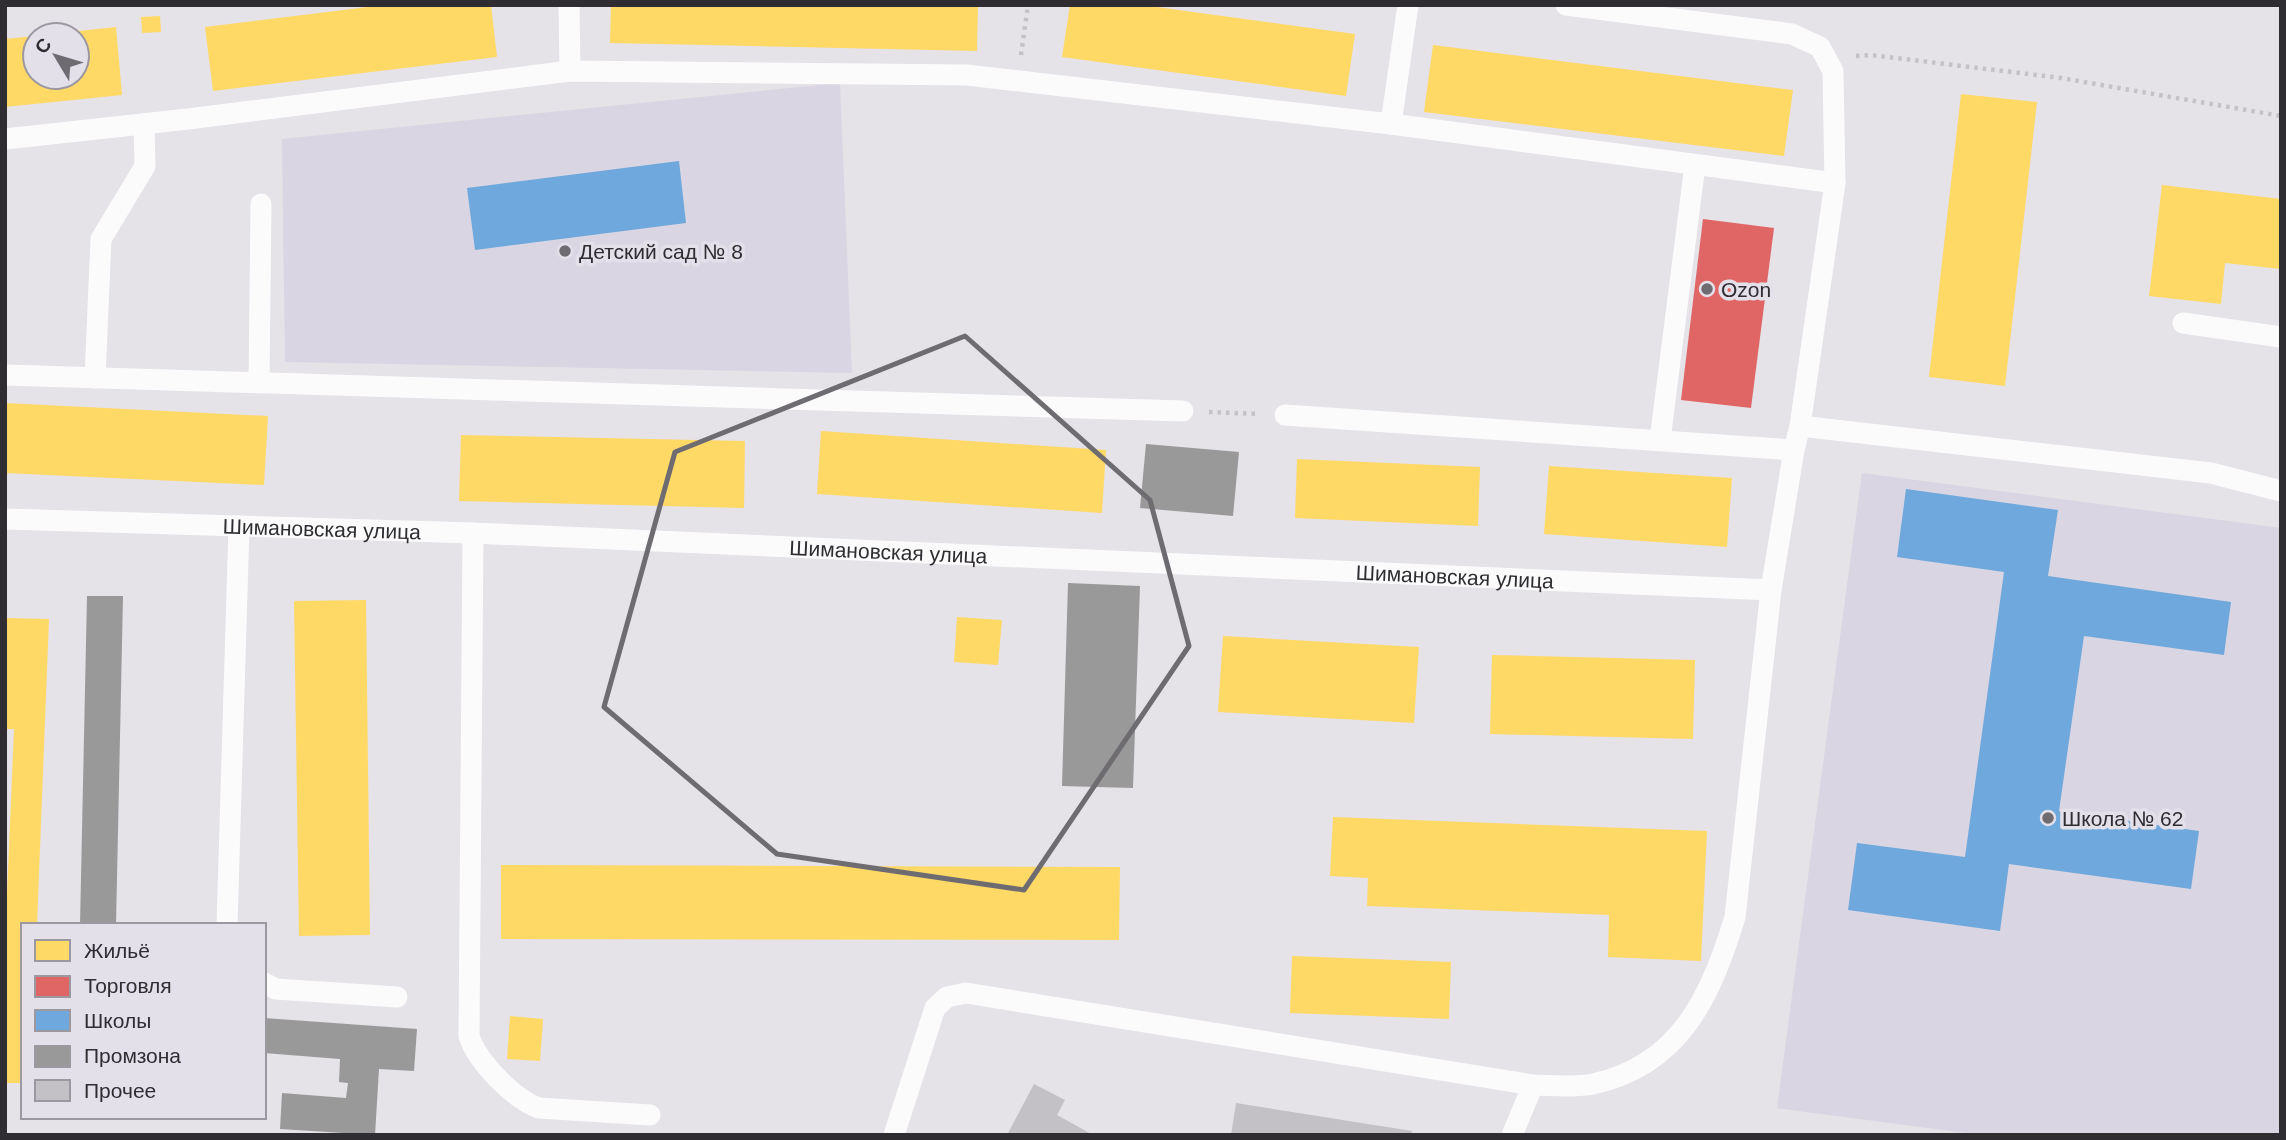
<svg xmlns="http://www.w3.org/2000/svg" width="2286" height="1140" font-family="Helvetica,sans-serif">
<rect width="100%" height="100%" fill="#e5e2e8"/>
<path fill="#dad5e2" d="M840,83L852,373L285,362L282,139Z
M1862,473L2281,528V1135H1981L1777,1108Z"/>
<path fill="#ffd966" d="M384,5H491L497,57L213,91L205,27Z
M611,5H978L977,51L610,43Z
M1070,5H1142L1355,34L1346,96L1062,57Z
M160,16L161,32L142,33L141,17Z
M116,27L122,95L5,107V39L35,36V77H77V35H60V33Z
M1433,45L1793,90L1784,156L1424,112Z
M1961,94L2037,102L2005,386L1929,377Z
M2162,185L2281,199V269L2225,263L2221,304L2149,296Z
M5,403L268,416L264,485L5,473Z
M821,431L1106,450L1102,513L817,494Z
M461,435L745,441L744,508L459,501Z
M1297,459L1480,467L1478,526L1295,518Z
M1549,466L1732,478L1727,547L1544,534Z
M366,600L370,935L299,936L294,601Z
M957,617L1002,620L998,665L954,662Z
M5,618L49,619L37,925H23V1083H5V942L14,729H5Z
M1223,636L1419,647L1414,723L1218,712Z
M1492,655L1695,660L1693,739L1490,734Z
M1333,817L1707,831L1701,961L1608,957L1609,915L1367,906L1368,878L1330,876Z
M501,865L1120,867L1119,940L501,939Z
M1292,956L1451,962L1449,1019L1290,1013Z
M510,1016L543,1019L540,1061L507,1059Z"/>
<path fill="#e06666" d="M1703,219L1774,228L1751,408L1681,400Z"/>
<path fill="#6fa8dc" d="M679,161L686,223L475,250L467,188Z
M1906,489L2058,510L2048,576L2231,602L2224,655L2084,636L2059,811L2199,831L2191,889L2009,864L2000,931L1848,910L1857,843L1965,857L2004,572L1897,557Z"/>
<path fill="#999" d="M1146,444L1239,452L1233,516L1140,508Z
M1068,583L1140,586L1133,788L1062,786Z
M87,596H123L116,925H80Z
M264,1018L417,1029L414,1071L379,1069L375,1135L280,1129L282,1093L346,1098L348,1083L339,1082L340,1059L264,1053Z"/>
<path fill="#c3c1c6" d="M1034,1084L1065,1100L1057,1115L1093,1135H1007Z
M1236,1103L1412,1131L1411,1135H1231Z"/>
<g fill="none" stroke-linecap="round" stroke-linejoin="round">
<path stroke="#c3c3c5" stroke-width="4.5" stroke-dasharray="3.5 5" stroke-linecap="butt" d="M1021,55L1028,5
M1856,56L1871,55L2061,78L2281,116
M1209,412L1260,414"/>
<g stroke="#fbfbfc" stroke-width="21">
<path d="M569,5L570,71"/>
<path d="M1391,124L1408,5"/>
<path d="M5,139L188,119L570,71L967,75L1391,124L1835,183"/>
<path d="M2183,323L2281,337"/>
<path d="M5,375L1183,411"/>
<path d="M95,378L101,239L145,166L144,124"/>
<path d="M259,383L261,204"/>
<path d="M1285,415L1794,450"/>
<path d="M1800,426L2211,473L2281,491"/>
<path d="M1660,440L1695,165"/>
<path id="s1" d="M5,519L473,533L1771,590"/>
<path d="M473,533L469,1036C477,1061 513,1099 539,1108L650,1115"/>
<path d="M227,925L239,526"/>
<path d="M264,983L276,989L397,997"/>
<path d="M894,1135L935,1008L947,997L966,993L1533,1085C1552,1085 1574,1088 1593,1084C1681,1065 1711,995 1735,917L1771,590L1794,450L1800,426L1835,183L1833,71L1820,47L1792,34L1566,5"/>
<path d="M1512,1135L1533,1085"/>
</g>
</g>
<path fill="none" stroke="#6f6c71" stroke-width="5" stroke-linejoin="round" d="M965,336L1150,500L1189,646L1024,890L777,854L604,707L675,452Z"/>
<g fill="#6f6c71" stroke="#e4e0ea" stroke-width="2.5">
<circle cx="565" cy="251" r="7"/>
<circle cx="1707" cy="289" r="7"/>
<circle cx="2048" cy="818" r="7"/>
</g>
<g text-anchor="middle" dominant-baseline="central" stroke-width="7" stroke-linejoin="round" paint-order="stroke">
<g font-size="21" fill="#2f2d31" stroke="#e4e0ea" text-anchor="start">
<text x="579" y="251">Детский сад № 8</text>
<text x="1721" y="289">Ozon</text>
<text x="2062" y="818">Школа № 62</text>
</g>
<g font-size="21" fill="#2f2d31" stroke="#e4e0ea">
<text stroke="none"><textPath href="#s1" startOffset="317">Шимановская улица</textPath></text>
<text stroke="none"><textPath href="#s1" startOffset="884">Шимановская улица</textPath></text>
<text stroke="none"><textPath href="#s1" startOffset="1451">Шимановская улица</textPath></text>
</g>
</g>
<rect width="2286" height="1140" fill="none" stroke="#2f2d31" stroke-width="14"/>
<rect x="21" y="923" width="245" height="196" fill="#e4e0ea" stroke="#9c98a0" stroke-width="2"/>
<rect x="35" y="940" width="35" height="21" fill="#ffd966" stroke="#9c98a0" stroke-width="2"/>
<text x="84" y="958" font-size="21" fill="#2f2d31">Жильё</text>
<rect x="35" y="976" width="35" height="21" fill="#e06666" stroke="#9c98a0" stroke-width="2"/>
<text x="84" y="993" font-size="21" fill="#2f2d31">Торговля</text>
<rect x="35" y="1010" width="35" height="21" fill="#6fa8dc" stroke="#9c98a0" stroke-width="2"/>
<text x="84" y="1028" font-size="21" fill="#2f2d31">Школы</text>
<rect x="35" y="1046" width="35" height="21" fill="#999999" stroke="#9c98a0" stroke-width="2"/>
<text x="84" y="1063" font-size="21" fill="#2f2d31">Промзона</text>
<rect x="35" y="1080" width="35" height="21" fill="#c3c1c6" stroke="#9c98a0" stroke-width="2"/>
<text x="84" y="1098" font-size="21" fill="#2f2d31">Прочее</text>
<g transform="translate(56 56) rotate(308)"><circle r="33" fill="#e4e0ea" stroke="#9c98a0" stroke-width="2"/>
<path d="M0-5L12 26L0 18L-12 26Z" fill="#6f6c71"/>
<text y="-10" font-size="19" font-weight="bold" text-anchor="middle" fill="#2f2d31">С</text>
</g>
</svg>
